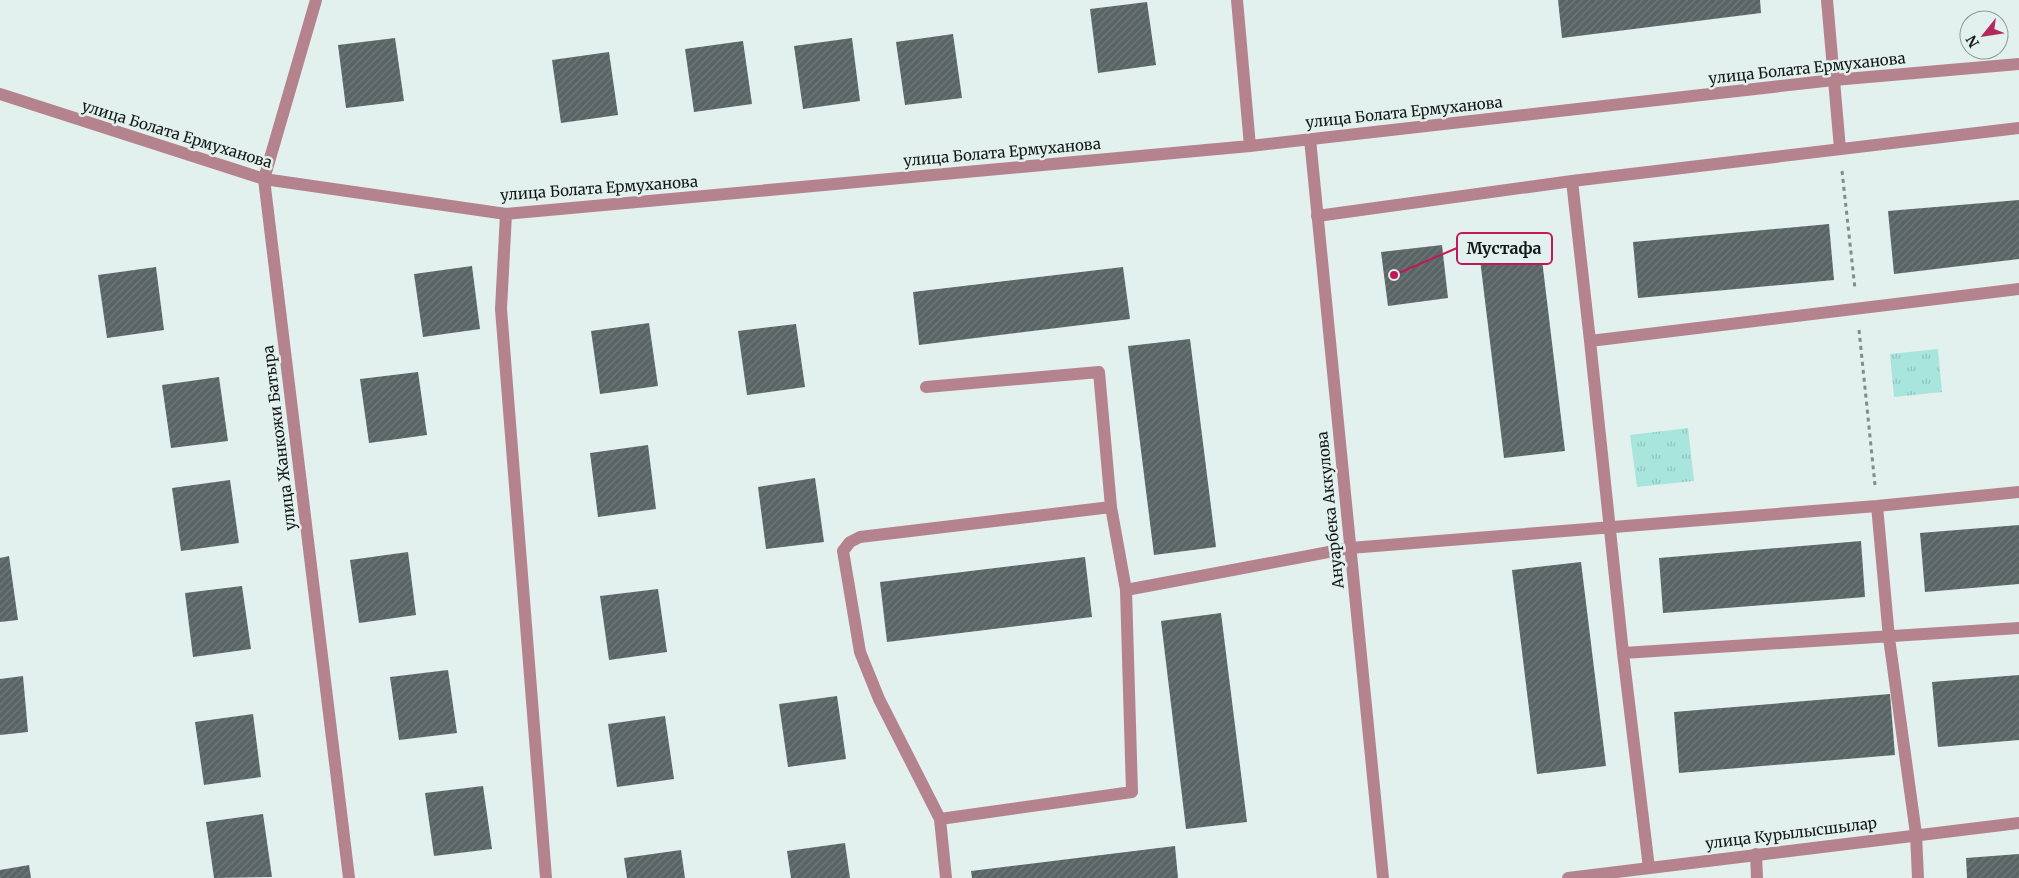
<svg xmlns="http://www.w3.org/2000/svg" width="2019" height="878" font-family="Merriweather,serif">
<defs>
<pattern id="park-tufts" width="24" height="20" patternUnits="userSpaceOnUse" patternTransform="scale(1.25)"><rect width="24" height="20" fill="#a8e5dd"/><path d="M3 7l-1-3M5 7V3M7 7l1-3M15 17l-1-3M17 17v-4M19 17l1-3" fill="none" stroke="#90c4bd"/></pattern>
<pattern id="building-hatch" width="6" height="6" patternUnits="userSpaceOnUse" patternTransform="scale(1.25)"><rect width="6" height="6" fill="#596564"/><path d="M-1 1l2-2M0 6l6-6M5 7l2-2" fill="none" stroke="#717a79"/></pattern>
</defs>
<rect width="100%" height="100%" fill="#e2f1ee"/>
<path fill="url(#park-tufts)" d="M1938,349L1942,392L1894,397L1890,354Z
M1688,428L1694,481L1637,487L1630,435Z"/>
<path fill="url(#building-hatch)" d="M1558,0H1760L1761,13L1562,38Z
M1147,2L1156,65L1098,73L1090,9Z
M953,34L962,98L905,105L896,42Z
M395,38L404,101L346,108L338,45Z
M852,38L860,101L803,109L794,46Z
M743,41L752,104L694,112L685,49Z
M609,52L618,115L561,123L552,60Z
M2019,200V259L1894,274L1888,211Z
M1829,224L1834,280L1638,298L1633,242Z
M1540,243L1565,451L1504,458L1479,251Z
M1442,245L1448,298L1388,306L1381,252Z
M472,266L480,329L423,337L414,274Z
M156,267L164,330L107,338L98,275Z
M1123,267L1130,319L919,345L913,292Z
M649,323L658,386L600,394L591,331Z
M796,324L805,387L747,395L738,331Z
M1190,339L1216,547L1154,555L1128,346Z
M418,372L427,435L369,443L360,379Z
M219,377L228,441L171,448L162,385Z
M648,445L656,509L598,517L590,453Z
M815,478L824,542L766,549L758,487Z
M230,480L239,543L181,551L172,488Z
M2019,525V584L1925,592L1920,533Z
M1861,541L1865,597L1663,613L1659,558Z
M408,552L416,615L359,623L350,560Z
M9,556L18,620L0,622V558Z
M1085,557L1092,617L887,642L880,582Z
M1581,562L1606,766L1537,774L1512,570Z
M242,586L251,649L193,657L185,593Z
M658,589L667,652L609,660L600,596Z
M1221,613L1247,822L1186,829L1161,621Z
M448,670L457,733L399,740L390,677Z
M2019,675V740L1938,747L1932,682Z
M23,676L28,732L0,735V679Z
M1890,694L1895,755L1679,773L1674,712Z
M837,696L846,759L788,767L779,704Z
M253,714L261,777L204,785L195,722Z
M665,716L674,779L617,787L608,724Z
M483,786L492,849L434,856L425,793Z
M263,814L272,877L214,878L206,822Z
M845,843L850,878H791L787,851Z
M1175,846L1178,878H972L971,871Z
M681,850L685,878H627L624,858Z
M2019,854V878H1967L1966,858Z
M29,865L31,878H0V870Z"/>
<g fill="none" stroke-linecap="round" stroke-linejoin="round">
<path stroke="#828c8b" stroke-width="3" stroke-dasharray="4 4" stroke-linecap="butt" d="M1842,171L1855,289
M1859,330L1875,485"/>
<path stroke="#b4838e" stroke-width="12" d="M1827,0L1840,149
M1572,181L1590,341
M1317,216L1572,181L2019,128
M926,387L1099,372L1111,507
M1877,506L1889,638L1916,834L1918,878
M1623,653L2019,628
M940,819L879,699L860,652L843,551L850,542L860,537L1111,507L1126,590
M1756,854L1757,878
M1649,868L1623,653L1590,341L2019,289
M946,878L940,819L1132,792L1126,590L1350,548L1877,506L2019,492"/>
<path stroke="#b4838e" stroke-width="12" d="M316,0L264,179L349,878
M1237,0L1250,146
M0,94L264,179L506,214L1250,146L1834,80L2019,64
M1310,139L1383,878
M506,214L501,309L546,878
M1568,878L2019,823"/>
</g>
<g text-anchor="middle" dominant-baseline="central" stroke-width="5" stroke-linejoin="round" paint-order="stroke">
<g font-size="15" fill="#121717" stroke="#e2f1ee">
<text transform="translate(1807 68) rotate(-6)">улица Болата Ермуханова</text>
<text transform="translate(1404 112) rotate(-6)">улица Болата Ермуханова</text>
<text transform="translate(177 134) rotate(17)">улица Болата Ермуханова</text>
<text transform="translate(1002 152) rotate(-5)">улица Болата Ермуханова</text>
<text transform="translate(599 188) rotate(-4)">улица Болата Ермуханова</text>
<text transform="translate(279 438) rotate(-97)">улица Жанкожи Батыра</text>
<text transform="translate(1330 510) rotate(-96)">Ануарбека Аккулова</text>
<text transform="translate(1791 833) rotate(-7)">улица Курылысшылар</text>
</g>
</g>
<path fill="none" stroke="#c2185b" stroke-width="2" d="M1394 275L1457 248"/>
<circle fill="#c2185b" stroke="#e2f1ee" stroke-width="2" cx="1394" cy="275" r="5"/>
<rect fill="#e2f1ee" stroke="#c2185b" stroke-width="2" x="1457" y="233" width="95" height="31" rx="5"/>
<g font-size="16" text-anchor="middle" font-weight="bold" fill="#121717">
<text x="1504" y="254">Мустафа</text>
</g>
<g transform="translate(1984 35) rotate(240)"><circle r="24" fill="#e2f1ee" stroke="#8f9a98"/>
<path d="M0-4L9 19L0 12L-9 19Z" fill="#b5285e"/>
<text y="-8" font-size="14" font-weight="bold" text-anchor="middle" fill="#121717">N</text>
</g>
</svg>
